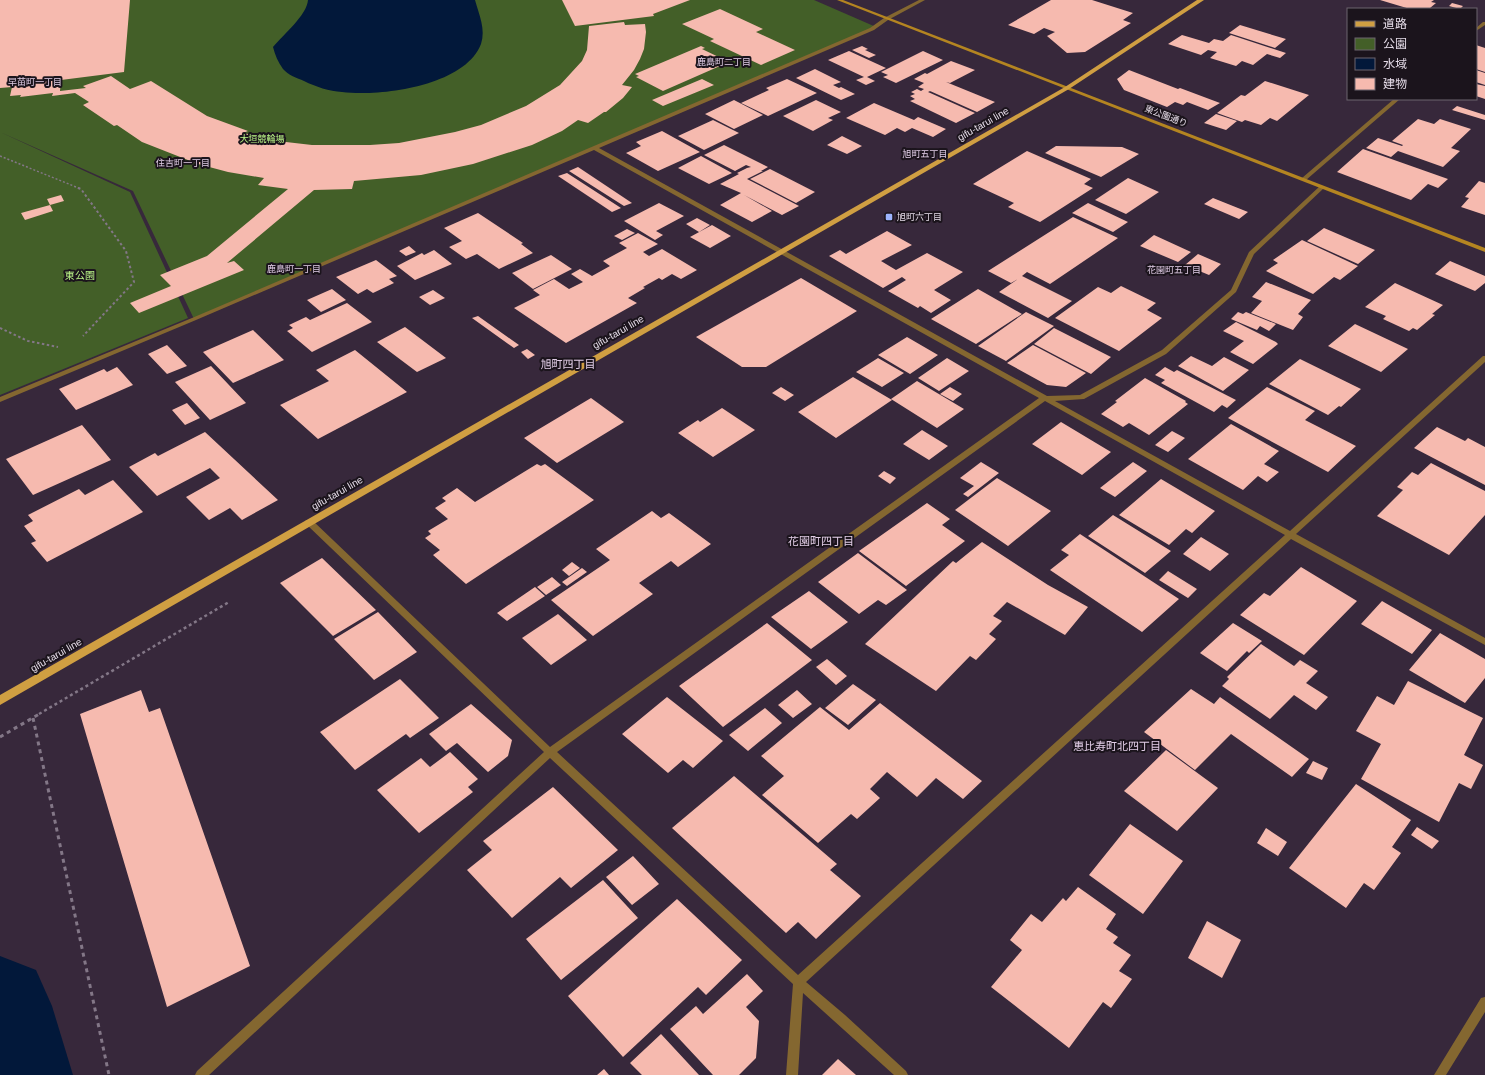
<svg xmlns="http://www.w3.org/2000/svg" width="1485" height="1075" font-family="Helvetica,'Noto Sans JP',sans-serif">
<rect width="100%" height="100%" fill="#37283b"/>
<path fill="#435f28" d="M0,0H814L876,27L194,319L133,191L0,132Z
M0,132L130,192L188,318L0,395Z"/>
<path fill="#02183a" d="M308,0H475C479,15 486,29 481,44C465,86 380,97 342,92C329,91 316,87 304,81C297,78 288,75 283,69C278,62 275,55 273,47C283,35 307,15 308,0Z"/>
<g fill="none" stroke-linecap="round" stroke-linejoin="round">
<path fill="#02183a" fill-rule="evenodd" d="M0,956L36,970L52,1006L73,1075H0Z"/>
</g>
<path fill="#f6baaf" d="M0,0H130L124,72L61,80L60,91L86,88L83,86L111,76L130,89L151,81L207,116L248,131L243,133L286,142L312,145H370L399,143L455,132L481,125L526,106L560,85L582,61L587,50L589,26L624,22L625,25L645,24L646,32L644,49L640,59L634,70L622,85L632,87L623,98L606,112H604L588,123L578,120L562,131L532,145L473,164L421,175L354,181L352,189L314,190L227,263L234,261L244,270L139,313L130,303L171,286L160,275L207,256L288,189L258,185L264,178L228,172L198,164L142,142L117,125L114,126L83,105L89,102L75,93L52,96L53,93L20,97L21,95L10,96L12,87L0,88Z
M562,0H690L653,14L654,16L575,26Z
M1051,0H1092L1133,13L1123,20L1131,23L1085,52L1067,53L1047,36L1055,32L1044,28L1034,34L1008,25Z
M1380,0H1434L1431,2L1436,3L1430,8L1410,9Z
M1452,3L1463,6L1460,9L1449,6Z
M720,9L763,29L756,32L795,50L761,65L710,41L714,39L682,24Z
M1240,25L1286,39L1275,48L1229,33Z
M1182,35L1209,43L1214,39L1223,41L1231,35L1286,53L1280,58L1267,54L1253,65L1242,61L1236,66L1210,58L1217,52L1208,50L1201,55L1168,44Z
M1476,45L1485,48V72L1476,69Z
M701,46L705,48L702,49L729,62L663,91L636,77L639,76L635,74Z
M862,46L868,49L865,50L876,55L869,58L852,50Z
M849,51L886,68L867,77L875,81L866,85L856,80L864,77L828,60Z
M923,51L943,60L896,83L883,77L888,75L881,72Z
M951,61L975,70L950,83L946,82L995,102L977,112L930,91L934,89L928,92L975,113L956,123L910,101L915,99L910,96L915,94L911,92L917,89L921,91L924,89L918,87L924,83L914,79L925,73L927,74Z
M815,69L841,82L833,85L839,88L841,87L855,94L841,100L796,78Z
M1129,70L1178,89L1180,88L1220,103L1208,110L1187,102L1183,105L1175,102L1167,107L1124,90L1117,79Z
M1476,70L1485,73V85L1476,82Z
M702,79L714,85L663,106L652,100Z
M787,79L817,93L768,116L741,103L769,90L766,88Z
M1265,81L1309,95L1277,121L1270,118L1261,125L1245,120L1242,122L1217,113L1241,95L1245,96Z
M1476,84L1485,86V99L1476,96Z
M734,100L763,115L734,129L705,114Z
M816,100L841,112L828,118L833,120L813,131L783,116Z
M874,103L914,120L918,117L946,129L933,137L912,128L905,132L897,128L885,135L846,118Z
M1457,106L1485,115V120L1452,110Z
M1216,114L1237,121L1226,130L1204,123Z
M1418,119L1434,124L1440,119L1471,129L1451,148L1460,151L1443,167L1398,151L1391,157L1366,148L1378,138L1402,146L1403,145L1392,141Z
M713,120L739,133L704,150L678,136Z
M662,131L700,152L658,171L626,153L641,146L636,142Z
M842,136L862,146L847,154L827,145Z
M724,145L768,167L761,171H763L747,179L799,206L782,215L744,195L772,211L752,222L720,205L741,193L720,184L739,174L737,173L747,168L751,167L746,165L735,171L704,155Z
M1056,146L1122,147L1139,154L1101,177L1045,153Z
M1363,149L1448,179L1438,188L1428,184L1411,200L1337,172Z
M1027,151L1091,179L1084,184L1093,188L1040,222L1008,207L1014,203L973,184Z
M701,156L732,173L709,184L678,168Z
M578,167L632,203L624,206L569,171Z
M770,169L815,192L796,203L750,179Z
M567,173L621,208L612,212L558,176Z
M1128,178L1159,192L1126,214L1095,200Z
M1479,181L1485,183V215L1461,207L1469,198L1465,197Z
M61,195L64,201L50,205L47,199Z
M1213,198L1248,212L1239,219L1204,204Z
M659,203L684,216L656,231L663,235L655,240L624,221Z
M1088,203L1128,222L1113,232L1072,213Z
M50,205L53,211L25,220L21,213Z
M478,213L523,243L521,244L533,253L499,269L477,254L466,259L449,247L462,241L444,228Z
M1073,217L1118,238L1050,284L1027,272L1022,276L1072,301L1048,318L999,292L1018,279L1011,283L988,271Z
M697,218L710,225L699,232L686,224Z
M712,225L731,236L710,248L690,237Z
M1324,228L1375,250L1358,264L1307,241Z
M627,229L635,233L622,240L614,236Z
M887,231L912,245L881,261L896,270L927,253L963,272L934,290L951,300L931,313L920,306L918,308L888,291L906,280L902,277L883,288L829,256L840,250L846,254Z
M638,233L658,244L643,252L649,256L662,249L697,270L681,279L672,274L662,280L659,278L643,287L645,288L628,298L637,303L566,343L514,308L540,295L533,290L554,279L569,289L583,282L571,274L580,269L592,276L610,266L603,261L627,248L619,243Z
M1154,235L1191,252L1178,262L1140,246Z
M1302,240L1358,266L1340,280L1334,277L1313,294L1266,271L1278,263L1273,260Z
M409,246L416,252L406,256L399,251Z
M434,250L452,264L415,280L397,266L422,253L424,255Z
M1198,254L1221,264L1209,275L1185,265Z
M551,255L572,269L533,289L512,273Z
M376,260L397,276L389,279L394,283L373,293L367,289L358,294L336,277Z
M1450,261L1485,276V283L1475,291L1435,274Z
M801,278L857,311L766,367H742L696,337Z
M1266,282L1311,300L1298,314L1303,317L1293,330L1251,313L1262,301L1252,297Z
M1395,283L1443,305L1432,314L1435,315L1417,330L1413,328L1409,331L1383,319L1386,316L1365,307Z
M1121,286L1156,303L1147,310L1162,318L1119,351L1055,318L1098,287L1111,293Z
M332,289L346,300L321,312L307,300Z
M978,289L1022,314L976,344L931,319Z
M433,290L445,298L430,305L419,297Z
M347,303L372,322L312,352L287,331L293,328L289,325L306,317L310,320Z
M1026,312L1054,326L1006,361L978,346Z
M1238,312L1243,314L1246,312L1276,324L1269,331L1260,326L1257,330L1231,319Z
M478,316L519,345L514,348L472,318Z
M1236,322L1276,342L1278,344L1253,364L1230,352L1244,341L1223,331Z
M1355,324L1408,349L1381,372L1328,346Z
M405,327L446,358L417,372L377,342Z
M1054,328L1111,357L1091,374L1034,344Z
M253,330L284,360L233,383L203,352Z
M907,337L938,355L910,374L878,355Z
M167,345L187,366L167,374L148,354Z
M1033,345L1086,373L1066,387L1047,385L1007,363Z
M527,349L535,355L528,359L521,352Z
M355,350L407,392L318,439L280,405L329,381L316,370Z
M1191,356L1212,366L1224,357L1249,370L1223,391L1178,366Z
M878,358L904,373L882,387L856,372Z
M947,358L969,371L939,391L918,378Z
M1300,359L1361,389L1341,407L1339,406L1328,415L1269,384Z
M211,366L246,403L210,420L175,382Z
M117,367L133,385L76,410L59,389L104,369L107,372Z
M1165,367L1174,372L1177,370L1236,400L1227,408L1222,405L1214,412L1161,383L1165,380L1155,375Z
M853,377L892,400L836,438L798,412Z
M1145,378L1186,401L1185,402L1188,404L1149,435L1129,423L1123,427L1101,414L1117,402L1115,401Z
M917,381L964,409L937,428L891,399Z
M781,387L794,395L785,401L772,393Z
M950,387L962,394L953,401L940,394Z
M1267,387L1315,411L1305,420L1356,446L1328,472L1228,418Z
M591,398L624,422L557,463L524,438Z
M187,403L200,418L185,425L172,410Z
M722,408L755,430L713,457L678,433L698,420L700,422Z
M1061,422L1111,452L1082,475L1032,444Z
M1231,424L1279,451L1264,464L1279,472L1267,482L1258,476L1243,490L1188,459Z
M82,425L111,460L33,495L6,459Z
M1437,427L1465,441L1468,438L1485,447V485L1414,448Z
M922,430L948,446L929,460L903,444Z
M1172,431L1185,438L1168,452L1155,445Z
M205,432L278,500L242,520L230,508L209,520L186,497L220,478L210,468L157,496L129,467L155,453L158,456Z
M981,462L999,473L968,497L963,494L974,486L960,478Z
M1133,462L1147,471L1115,497L1100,488Z
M1431,463L1485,491V515L1449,555L1377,516L1403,490L1397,487L1412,472L1418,475Z
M537,464L541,466L545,464L594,500L466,584L433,555L440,550L425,538L431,534L428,531L448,519L435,508L446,501L442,498L457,488L475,502Z
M884,471L896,478L890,484L878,476Z
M997,478L1051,511L1008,546L955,510Z
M1161,479L1215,511L1192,533L1186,529L1169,545L1119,515Z
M113,480L143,512L47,562L31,543L36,541L24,526L33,521L28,515L79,489L85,495Z
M927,503L950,519L942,525L965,541L906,586L859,551Z
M652,511L661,518L669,513L711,544L678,567L671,561L639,583L653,594L593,636L551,600L610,560L596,549Z
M1113,515L1171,551L1145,573L1088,536Z
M1080,534L1179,599L1142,632L1050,570L1069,555L1061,550Z
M1201,537L1229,554L1210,571L1183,554Z
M982,542L1048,585L1088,607L1065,635L1007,602L993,616L1002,621L989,634L996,639L976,660L970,656L936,691L865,644L953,561L956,563Z
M858,553L907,590L886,605L878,600L859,614L818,582Z
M322,558L376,610L333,636L280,583Z
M572,562L580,568L569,576L562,570Z
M1301,567L1357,601L1304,655L1240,615L1264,593L1270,596Z
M582,568L587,572L567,586L562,582Z
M1168,571L1197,589L1188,598L1159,580Z
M552,577L561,585L546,595L537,587Z
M535,587L545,596L507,621L497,613Z
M809,591L848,622L811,649L771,617Z
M1382,601L1432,630L1412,654L1361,624Z
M378,612L417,652L374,680L334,639Z
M558,614L587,640L551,665L522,638Z
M767,623L812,660L723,727L679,686Z
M1233,623L1262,641L1249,653L1247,651L1227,671L1200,653Z
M1440,633L1485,659V678L1465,703L1409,670Z
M1261,644L1294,666L1300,660L1318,671L1306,683L1328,697L1316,710L1294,695L1270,719L1222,686L1229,679L1227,677Z
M827,659L847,676L836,685L816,667Z
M400,679L439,718L410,738L406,734L355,770L320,732Z
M1408,681L1483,718L1464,755L1483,765L1471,789L1459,783L1439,822L1361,779L1381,744L1356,731L1377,696L1394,705Z
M853,684L876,700L848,725L825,708Z
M1191,689L1214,704L1220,697L1309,759L1292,777L1231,734L1195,770L1144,732Z
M141,690L149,712L160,708L250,966L167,1007L80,714Z
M797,690L812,704L793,718L778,705Z
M667,697L723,741L693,768L683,760L668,773L622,734Z
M880,703L982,781L963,799L936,778L917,797L887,772L870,789L880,798L857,819L851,814L818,843L762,795L784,776L761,756L820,707L849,730Z
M471,704L512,740L508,756L488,772L457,743L446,751L429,734Z
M765,708L782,723L748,751L729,735Z
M1166,750L1218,788L1177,831L1124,791Z
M450,752L478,779L468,787L473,792L419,833L377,790L421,758L430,767Z
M1313,761L1328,768L1322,780L1306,773Z
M734,776L837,864L830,870L861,896L816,939L798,922L786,933L672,828Z
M1356,784L1411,820L1392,847L1401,853L1374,890L1364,883L1346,908L1289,868Z
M553,787L618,850L571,888L560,877L512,918L467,870L492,850L483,841Z
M1130,824L1183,861L1143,914L1089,875Z
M1417,827L1439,841L1432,849L1411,835Z
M1266,828L1287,842L1278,856L1257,843Z
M633,856L659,884L632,905L606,877Z
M603,880L638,918L561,980L526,939Z
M1078,887L1116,914L1106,929L1118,937L1113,943L1131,955L1119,971L1132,979L1111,1008L1103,1002L1069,1048L991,987L1022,950L1010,940L1031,914L1042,922L1063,898L1066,901Z
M677,899L742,960L706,995L698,987L623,1057L568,996Z
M1207,921L1241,940L1222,978L1188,958Z
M747,974L763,991L746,1007L759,1021L756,1058L739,1075H713L670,1029L696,1006L703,1014Z
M661,1034L699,1075H642L630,1063Z
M838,1059L856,1075H822Z
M604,1069L609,1075H597Z"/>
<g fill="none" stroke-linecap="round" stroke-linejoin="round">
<path stroke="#837787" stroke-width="1.5" stroke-dasharray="2 2" stroke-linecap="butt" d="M0,156L81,189"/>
<path stroke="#837787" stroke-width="2" stroke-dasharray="2.5 2.5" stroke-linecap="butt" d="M78,188L81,189L126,251L134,282L83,336
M0,328L28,341L58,347"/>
<path stroke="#837787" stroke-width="2.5" stroke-dasharray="3 3" stroke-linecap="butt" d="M39,714L229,602"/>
<path stroke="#837787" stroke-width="3" stroke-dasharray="4 4" stroke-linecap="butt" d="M33,718L109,1075
M0,737L41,713"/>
<path fill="#846730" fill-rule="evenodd" d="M919,0H925L888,20L874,30L599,148L1047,396L1080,395L1162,350L1231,290L1249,252L1320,186H1324V188L1254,254L1236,292L1166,354L1084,399L1055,401L1290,531L1483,356H1485V362L1296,534L1485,638V645L1291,539L806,982L845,1015L906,1071L908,1075H894L803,993L798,1075H786L793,984L550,758L209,1075H195L197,1071L544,752L306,524L305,522L306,520H312L550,747L1039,398L594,150L196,320L0,402V397L192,318L870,28L884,18ZM1045,401L1285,535L798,975L557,752Z
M1483,22H1485V25L1476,31V28Z
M1394,99H1400L1306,180H1302V178Z
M1485,997V1012L1446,1075H1434L1481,998Z"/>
<path fill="#b48521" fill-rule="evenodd" d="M837,0H843L1485,248V252Z"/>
<path fill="#d09f42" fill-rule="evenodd" d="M1197,0H1204L1069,89L0,705V695L1065,87Z"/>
</g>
<rect fill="#9db4fd" stroke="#1b141c" stroke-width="1.5" x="885" y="213" width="8" height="8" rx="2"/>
<g text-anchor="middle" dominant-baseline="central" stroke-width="4" stroke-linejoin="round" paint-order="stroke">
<g font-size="9" fill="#e1cde6" stroke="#1b141c">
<text x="724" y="62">鹿島町二丁目</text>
<text x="35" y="82">早苗町一丁目</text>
<text x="925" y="154">旭町五丁目</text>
<text x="183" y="163">住吉町一丁目</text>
<text x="294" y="269">鹿島町一丁目</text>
<text x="1174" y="270">花園町五丁目</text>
</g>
<g font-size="9" fill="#e5dce8" stroke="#1b141c">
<text transform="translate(1166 116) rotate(21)">東公園通り</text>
</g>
<g font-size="9" fill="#baf487" stroke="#1b141c">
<text x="262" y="139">大垣競輪場</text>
</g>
<g font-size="9" fill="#e5dce8" stroke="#1b141c" text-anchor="start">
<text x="897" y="217">旭町六丁目</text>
</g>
<g font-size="10" fill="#e5dce8" stroke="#1b141c">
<text transform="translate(983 124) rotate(-30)">gifu-tarui line</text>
<text transform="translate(618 332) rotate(-30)">gifu-tarui line</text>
<text transform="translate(337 493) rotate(-30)">gifu-tarui line</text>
<text transform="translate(56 655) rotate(-30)">gifu-tarui line</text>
</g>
<g font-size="10" fill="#baf487" stroke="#1b141c">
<text x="80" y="275">東公園</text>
</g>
<g font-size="11" fill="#e1cde6" stroke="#1b141c">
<text x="568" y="364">旭町四丁目</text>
<text x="821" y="541">花園町四丁目</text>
<text x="1117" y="746">恵比寿町北四丁目</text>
</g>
</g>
<rect x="1347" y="8" width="130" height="92" fill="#1b141c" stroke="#6c646e"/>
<rect x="1355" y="21" width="20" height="6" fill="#d09f42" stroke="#6c646e"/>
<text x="1383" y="28" font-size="12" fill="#e5dce8">道路</text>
<rect x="1355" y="38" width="20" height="12" fill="#435f28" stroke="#6c646e"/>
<text x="1383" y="48" font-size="12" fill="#e5dce8">公園</text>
<rect x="1355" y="58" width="20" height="12" fill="#02183a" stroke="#6c646e"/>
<text x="1383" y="68" font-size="12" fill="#e5dce8">水域</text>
<rect x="1355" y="78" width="20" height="12" fill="#f6baaf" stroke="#6c646e"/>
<text x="1383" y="88" font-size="12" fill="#e5dce8">建物</text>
</svg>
